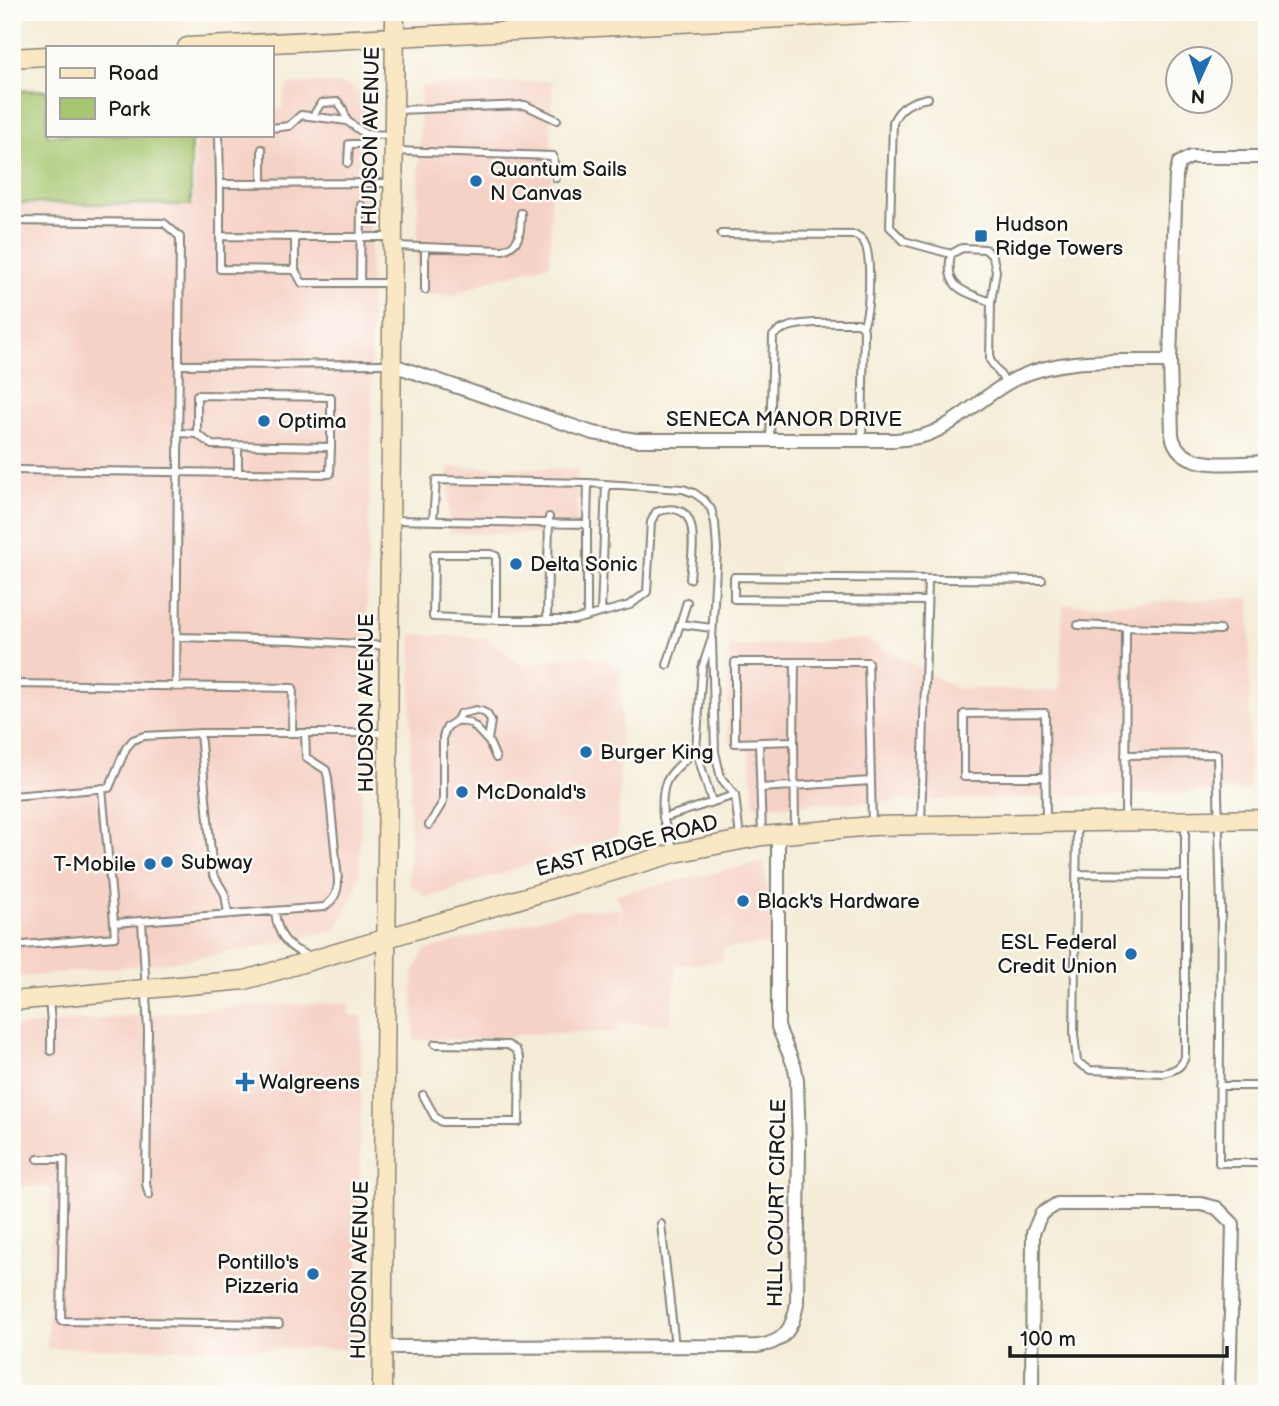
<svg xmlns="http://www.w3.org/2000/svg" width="1279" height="1406" font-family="'Balsamiq Sans',sans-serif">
<rect width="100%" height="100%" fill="#fdfcf7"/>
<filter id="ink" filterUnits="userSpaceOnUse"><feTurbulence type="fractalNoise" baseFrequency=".0143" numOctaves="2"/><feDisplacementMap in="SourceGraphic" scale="14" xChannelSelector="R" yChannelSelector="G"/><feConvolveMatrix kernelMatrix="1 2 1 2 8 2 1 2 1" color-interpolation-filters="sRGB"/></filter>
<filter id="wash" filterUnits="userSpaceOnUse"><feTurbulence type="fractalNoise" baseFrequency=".00686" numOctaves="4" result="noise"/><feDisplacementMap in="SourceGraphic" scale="28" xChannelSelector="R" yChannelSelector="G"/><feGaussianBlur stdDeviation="1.57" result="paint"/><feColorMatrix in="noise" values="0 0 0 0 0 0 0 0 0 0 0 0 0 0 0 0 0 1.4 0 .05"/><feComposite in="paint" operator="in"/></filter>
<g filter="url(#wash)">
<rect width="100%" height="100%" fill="#f4ecd7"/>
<path fill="#f6d1c6" d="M552,81L550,264L485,282L452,296L416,293L421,86Z
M312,83L346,85L368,96L372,411L359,876L354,895L336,930L260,947L164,963L12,978V205L193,206L196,135H271V110H281L287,85Z
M449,467L578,469L577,535L449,533Z
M1250,598L1249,790L755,806L749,751L728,741L729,647L865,639L956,688L1059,691L1063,605Z
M412,634L487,638L523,666L582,654L622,665L618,835L428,898L409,884Z
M764,862L773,944L723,948V961L676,966L671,1023H618L617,1032L526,1034L494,1039L414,1040L413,974L425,950L574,910L619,909L621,929L622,911L616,894Z
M348,1003L349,1015L362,1016L358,1349L47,1348L51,1188L12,1184V1027L241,1006Z"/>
<path fill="#a6c66f" stroke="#617146" stroke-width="2" d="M47,90V135H191V205L12,203V91Z"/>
</g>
<g filter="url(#ink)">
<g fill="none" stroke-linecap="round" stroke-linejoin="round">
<defs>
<path id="lane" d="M928,98C912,101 900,106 893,122L890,227L904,241L951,254
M397,110L525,105L557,120
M313,116L321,103L338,102L343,109L347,121
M271,128L289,126L301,115L347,121L365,134L393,135
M219,135L220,184
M262,149V184
M395,151L553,156L556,178
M348,163L349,144H365V134
M12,221L164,223L180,237L176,687
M721,234L856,235C860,238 862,238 864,242C872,255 870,312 863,326
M220,236V269L295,270
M295,237L220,236V184L392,183
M394,246L503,250C522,244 520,231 521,213
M360,283L361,205
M390,283H302L295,270V237H390
M425,290V247
M991,302C963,291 944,289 951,254L962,248L985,249L993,257L996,271L991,302L990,360L1006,383
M181,365L389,364
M197,434V395L331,397V447
M770,440L773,336C789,318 835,324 858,323L863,326L864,331L862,440
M12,470L330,474L331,447L212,445L197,434L180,433
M238,473V446
M392,520L587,524L588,483
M433,520L436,480L588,483L683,489L694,493L704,500L711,509L715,523L717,549L712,639L715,752L721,778L735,795L740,838
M587,524V617
M927,601L734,599V577L1042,580
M601,613L606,484
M496,620V556L491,554H434L433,617L496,620H574L630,605L647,592L651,522L656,512C704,496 692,551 690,579
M547,620L549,517
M681,624L712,628
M1078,625L1126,627
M177,637L292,640L388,646
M711,641L702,668L696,750L712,802
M667,665L687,602
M12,684L293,688L292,733
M481,711L487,714L491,721L488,740
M457,720L460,714L476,710
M474,726L489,742L496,758
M200,733L213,874L225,894L228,914
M794,741L795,662
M759,743L762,835
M1125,755L1217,754L1221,910L1219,1163H1267
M1046,777H964V714L1045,713L1046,821
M102,788L114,923
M760,788L871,781
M12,796L109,788L126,748L133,740L144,736L201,733H387
M663,818C660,778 668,776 696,750
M1125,820L1126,627L1220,630
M921,824L928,579
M429,825L443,802V736L447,727L457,720L470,723
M1077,825L1074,1034L1077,1062L1090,1070L1164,1073C1175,1070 1181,1068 1185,1057V822
M795,831L794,741L735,743V662H868L872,824
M674,851L663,818L735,795
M1076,874L1184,875
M275,911C277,934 287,950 311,956
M142,921L148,1031L146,1184L149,1195
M12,946L115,937L114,923L324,907C334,900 338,893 338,880L328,778L326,770L306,757L305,733
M49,1001L51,1022V1051
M1219,1086H1267
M423,1095L435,1117L442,1122H519L520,1059L516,1050L508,1045L435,1044
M38,1159H64L61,1321L279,1324
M661,1224L675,1346"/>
<path id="street" d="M1267,157H1191L1179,163L1176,175L1170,361L1172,435C1179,474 1237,462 1267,462
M390,364L593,433L636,440H895C905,439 916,438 926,435C960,423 985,393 1017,378C1064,356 1119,362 1170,361
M381,1347L757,1346C784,1343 793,1329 797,1303L799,1146L797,1081L795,1068L778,1027V834
M1032,1394L1033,1233L1041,1214L1057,1204H1201L1217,1208L1233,1224L1229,1394"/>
<path id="secondary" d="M187,47L908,12
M12,58L47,56
M12,1001L245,980L675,853L762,836L872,826L1267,819
M382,1394L395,12"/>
</defs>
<use href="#lane" stroke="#88847a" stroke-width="10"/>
<use href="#street" stroke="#88847a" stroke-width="16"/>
<use href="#secondary" stroke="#88847a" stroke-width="21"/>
<use href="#lane" stroke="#fff" stroke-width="6"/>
<use href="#street" stroke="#fff" stroke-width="12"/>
<use href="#secondary" stroke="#fae7c3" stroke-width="18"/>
</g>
</g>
<g fill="#1f6fb2" stroke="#fdfcf7" stroke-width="2.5">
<circle cx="476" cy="181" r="7"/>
<rect x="974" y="229" width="14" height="14" rx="3.5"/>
<circle cx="264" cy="421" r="7"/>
<circle cx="516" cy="564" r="7"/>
<circle cx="586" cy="752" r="7"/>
<circle cx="462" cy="792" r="7"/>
<circle cx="167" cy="862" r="7"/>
<circle cx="150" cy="864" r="7"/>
<circle cx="743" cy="901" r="7"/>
<circle cx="1131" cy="954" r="7"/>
<path d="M241.5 1071.5h7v7h7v7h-7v7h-7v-7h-7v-7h7z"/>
<circle cx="313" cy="1274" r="7"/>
</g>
<g text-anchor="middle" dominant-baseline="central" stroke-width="5" stroke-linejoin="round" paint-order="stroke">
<g font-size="21" fill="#1c1c1c" stroke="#fdfcf7">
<text transform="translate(371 136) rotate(-89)">HUDSON AVENUE</text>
<text x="784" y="419">SENECA MANOR DRIVE</text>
<text transform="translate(366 703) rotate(-90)">HUDSON AVENUE</text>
<text transform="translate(627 846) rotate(-15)">EAST RIDGE ROAD</text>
<text transform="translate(777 1203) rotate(-89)">HILL COURT CIRCLE</text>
<text transform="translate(360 1270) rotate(-89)">HUDSON AVENUE</text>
</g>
<g font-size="21" fill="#1c1c1c" stroke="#fdfcf7" text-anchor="start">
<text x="490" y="169">Quantum Sails<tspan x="490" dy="24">N Canvas</tspan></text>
<text x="995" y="224">Hudson<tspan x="995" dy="24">Ridge Towers</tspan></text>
<text x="278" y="421">Optima</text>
<text x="530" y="564">Delta Sonic</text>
<text x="600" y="752">Burger King</text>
<text x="476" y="792">McDonald's</text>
<text x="181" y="862">Subway</text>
<text x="136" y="864" text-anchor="end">T-Mobile</text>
<text x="757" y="901">Black's Hardware</text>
<text x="1117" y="942" text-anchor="end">ESL Federal<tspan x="1117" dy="24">Credit Union</tspan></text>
<text x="259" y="1082">Walgreens</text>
<text x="299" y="1262" text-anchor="end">Pontillo's<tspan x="299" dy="24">Pizzeria</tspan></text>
</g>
</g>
<rect width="1279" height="1406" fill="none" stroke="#fdfcf7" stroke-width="42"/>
<rect x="46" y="46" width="228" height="91" fill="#fdfcf7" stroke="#a3a29f" stroke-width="2"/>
<rect x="60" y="68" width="35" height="10" fill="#fae7c3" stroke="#a3a29f" stroke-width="2"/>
<text x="108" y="80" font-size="21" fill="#1c1c1c">Road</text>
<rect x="60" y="98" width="35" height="21" fill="#a6c66f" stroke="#a3a29f" stroke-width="2"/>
<text x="108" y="116" font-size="21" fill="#1c1c1c">Park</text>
<g transform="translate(1199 80) rotate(183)"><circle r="33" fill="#fdfcf7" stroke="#a3a29f" stroke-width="2"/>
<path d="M0-5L12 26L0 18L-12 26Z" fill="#1f6fb2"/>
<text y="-10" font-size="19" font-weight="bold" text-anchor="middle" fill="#1c1c1c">N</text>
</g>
<path d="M1010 1346v10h217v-10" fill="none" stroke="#1c1c1c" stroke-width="3.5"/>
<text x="1020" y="1346" font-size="21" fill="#1c1c1c" stroke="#fdfcf7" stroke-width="5" paint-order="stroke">100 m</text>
</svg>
